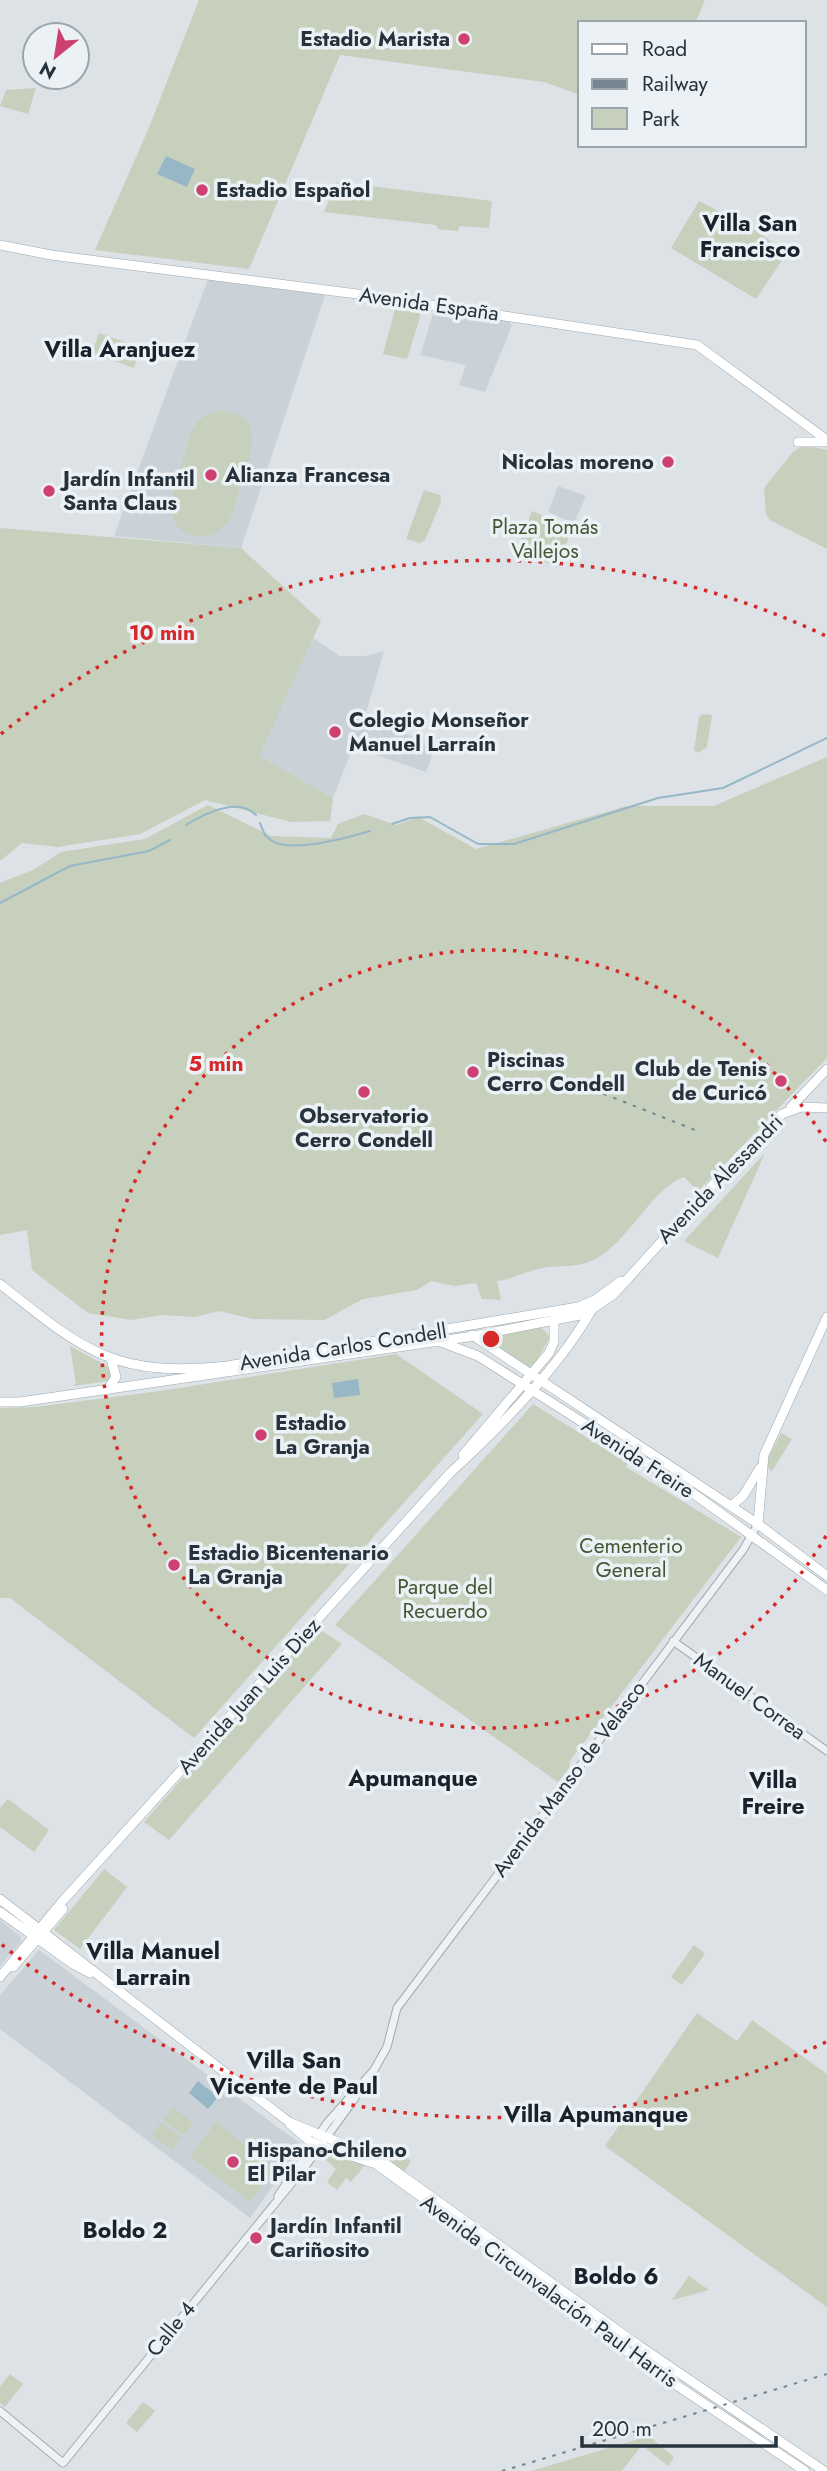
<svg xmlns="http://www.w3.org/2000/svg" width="827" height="2471" font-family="Jost,sans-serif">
<rect width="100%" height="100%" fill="#dce2e6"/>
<path fill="#cad2d8" d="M208,279L325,295L241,548L114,536Z
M434,311L506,319L512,325L485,392L459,385L466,365L420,355Z
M558,486L586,496L574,523L548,512Z
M313,638L340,656H367L384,651L365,716L435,747L426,772L353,747L333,798L258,756Z
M0,1920L21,1937V1942L0,1966Z
M39,1950L302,2145L250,2218L0,2029V1995Z"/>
<path fill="#c6d0bd" d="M199,0H705L695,23H580V95L544,82L340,55L249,269L95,250L148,130Z
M36,88L28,114L0,106L6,90Z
M337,182L492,201L489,228L460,226L458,231L438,229L436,225L324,212Z
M699,201L757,231L787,253L756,299L671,248Z
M396,306L419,308L420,317L407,359L383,354Z
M99,333L141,348L134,368L92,353Z
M221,411C269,413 249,460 240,487C236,500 234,517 224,527C218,533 209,537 200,536C157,533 174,488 182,463C186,450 189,433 197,423C203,415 211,412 221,411Z
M803,445L827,450V549L770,520L766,514L764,488L793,452Z
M424,490L440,495L441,502L425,540L420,543L406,539Z
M532,511L573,527L557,567L517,550Z
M0,528L241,548L321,621L259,756L333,798L330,821L291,822L205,800L140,834L58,847L22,843L0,861Z
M703,714L712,715L707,747L698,753L694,750L699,717Z
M827,757V1058L698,1191L684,1177C656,1185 629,1238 602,1255C576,1272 561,1262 534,1270C521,1274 511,1279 497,1281L501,1300L482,1299L476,1283L454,1286L431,1281L417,1290L363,1299L324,1320L253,1319L219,1311L195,1317L161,1315L131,1320L88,1313L32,1270L27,1230L0,1235V883L33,870L61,852L145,839L208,805L271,836L331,838L338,824L364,814L396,825L418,817L476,849L627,806H714Z
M765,1153L718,1258L684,1241Z
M541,1327L550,1337L534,1365L530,1367L486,1338Z
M70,1346L107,1366L112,1373L108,1381L73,1386L76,1383Z
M396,1354L483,1414L194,1738L10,1598H0V1408L35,1407L160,1391Z
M533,1404L623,1460L628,1464L626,1467L741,1537L569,1762L570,1767L558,1782L335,1625Z
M781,1433L792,1439L772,1471L764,1466Z
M316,1627L342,1644L169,1840L144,1822Z
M8,1799L49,1830L34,1852L0,1827V1808Z
M104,1869L127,1887L80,1949L54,1930Z
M694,1945L705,1954L682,1985L671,1977Z
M697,2013L737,2041L752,2020L827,2074V2307L605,2146Z
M173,2107L193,2122L184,2135L163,2120Z
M161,2122L181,2137L172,2150L152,2135Z
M216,2122L276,2168L250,2202L190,2156Z
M381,2144L411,2160L404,2173L376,2154Z
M318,2153L361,2161L365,2165L351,2182L346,2178L337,2190L327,2182L336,2169Z
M689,2276L709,2290L672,2300Z
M10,2374L23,2384L5,2407L0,2403V2386Z
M143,2402L155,2411L137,2432L126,2423Z
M649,2436L674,2457L668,2466L642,2445L622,2471H531Z"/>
<path fill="#97b7c7" d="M166,156L195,169L187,187L157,174Z
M358,1379L360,1395L334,1398L332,1383Z
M198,2081L218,2097L208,2109L189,2093Z"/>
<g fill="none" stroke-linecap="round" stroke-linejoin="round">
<path stroke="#97b7c7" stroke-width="2" d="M260,823C262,828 264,835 268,838C286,856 348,837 370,831
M392,824L410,818L430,817L478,844H514L658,798L723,788L827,738
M186,825C204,814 238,796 256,815
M0,903L70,866L149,851L170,840"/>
<defs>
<path id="minor" d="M673,1641L827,1751
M278,2196L327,2123L374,2070L387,2047L397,2008L743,1550L758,1524
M0,2411L63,2463L304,2168L355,2098"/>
<path id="major" d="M0,245L51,255L365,295L697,345L827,440
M798,442H825
M791,1107L827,1069
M0,1284C84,1351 115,1378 227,1366L578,1307L595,1300L621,1281
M472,1335L758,1524L827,1576
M441,1342L478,1356L683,1486L827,1590
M107,1390L116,1377L111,1359
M0,1402H20L474,1336L585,1314L614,1294L737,1158L782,1114L801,1107L827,1108
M463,1455L549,1353L554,1342V1322
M731,1506L743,1496L760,1468
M758,1524L764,1455L827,1317
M0,1899L289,2122L379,2159L638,2345L824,2471
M0,1912L73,1964L90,1973
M13,1967L63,1909
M0,1977L60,1904L451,1472C500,1427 558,1369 591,1311
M290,2124L312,2143L376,2164L552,2292L630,2354L805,2471"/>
</defs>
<use href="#minor" stroke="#a2aab0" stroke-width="9"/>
<use href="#major" stroke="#9ca9b2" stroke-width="10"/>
<use href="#minor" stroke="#eff2f5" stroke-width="7"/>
<use href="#major" stroke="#fff" stroke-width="9"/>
<path stroke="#768490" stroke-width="2" stroke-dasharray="3.5 7" stroke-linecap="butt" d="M584,1086L700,1132
M502,2471L827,2374"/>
</g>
<g fill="none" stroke="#d62828" stroke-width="3.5" stroke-dasharray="3.5 7">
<path d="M826 1536A389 389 0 1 1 826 1142"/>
<path d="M826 2042A779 779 0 0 1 1 1944M1 734A779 779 0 0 1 826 636"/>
</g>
<g fill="#cd406f" stroke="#ebf1f4" stroke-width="2.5">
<circle cx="464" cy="39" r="7"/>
<circle cx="202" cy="190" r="7"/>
<circle cx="668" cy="462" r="7"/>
<circle cx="211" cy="475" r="7"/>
<circle cx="49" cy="491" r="7"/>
<circle cx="335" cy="732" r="7"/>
<circle cx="473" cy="1072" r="7"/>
<circle cx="781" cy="1081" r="7"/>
<circle cx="364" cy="1092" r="7"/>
<circle cx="261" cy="1435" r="7"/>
<circle cx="174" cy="1565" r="7"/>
<circle cx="233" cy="2162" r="7"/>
<circle cx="256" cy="2238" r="7"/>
</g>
<g text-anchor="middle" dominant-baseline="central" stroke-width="7" stroke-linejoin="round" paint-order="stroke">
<g font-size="21" font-weight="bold" fill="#26323c" stroke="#ebf1f4" text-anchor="start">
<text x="450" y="39" text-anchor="end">Estadio Marista</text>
<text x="216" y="190">Estadio Español</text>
<text x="654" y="462" text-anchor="end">Nicolas moreno</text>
<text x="225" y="475">Alianza Francesa</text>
<text x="63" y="479">Jardín Infantil<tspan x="63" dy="24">Santa Claus</tspan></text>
<text x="349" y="720">Colegio Monseñor<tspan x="349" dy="24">Manuel Larraín</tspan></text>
<text x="487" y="1060">Piscinas<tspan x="487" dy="24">Cerro Condell</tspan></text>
<text x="767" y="1069" text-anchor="end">Club de Tenis<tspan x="767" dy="24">de Curicó</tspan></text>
<text x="364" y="1116" text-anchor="middle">Observatorio<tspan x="364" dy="24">Cerro Condell</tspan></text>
<text x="275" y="1423">Estadio<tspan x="275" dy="24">La Granja</tspan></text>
<text x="188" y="1553">Estadio Bicentenario<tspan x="188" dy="24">La Granja</tspan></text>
<text x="247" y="2150">Hispano-Chileno<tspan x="247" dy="24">El Pilar</tspan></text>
<text x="270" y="2226">Jardín Infantil<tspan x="270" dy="24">Cariñosito</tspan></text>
</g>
<g font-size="21" fill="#26323c" stroke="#ebf1f4">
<text transform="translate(429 304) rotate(8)">Avenida España</text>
<text transform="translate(720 1179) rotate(-46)">Avenida Alessandri</text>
<text transform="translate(343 1347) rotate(-9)">Avenida Carlos Condell</text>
<text transform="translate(638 1458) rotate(33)">Avenida Freire</text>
<text transform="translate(249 1696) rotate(-48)">Avenida Juan Luis Diez</text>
<text transform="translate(750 1696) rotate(36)">Manuel Correa</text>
<text transform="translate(569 1779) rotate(-53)">Avenida Manso de Velasco</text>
<text transform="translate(549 2291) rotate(36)">Avenida Circunvalación Paul Harris</text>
<text transform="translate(171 2329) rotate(-51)">Calle 4</text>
</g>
<g font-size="21" fill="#415833" stroke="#ebf1f4">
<text x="545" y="527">Plaza Tomás<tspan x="545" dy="24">Vallejos</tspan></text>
<text x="631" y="1546">Cementerio<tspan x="631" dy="24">General</tspan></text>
<text x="445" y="1587">Parque del<tspan x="445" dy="24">Recuerdo</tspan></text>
</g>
<g font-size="23" font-weight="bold" fill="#18232d" stroke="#ebf1f4">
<text x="750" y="223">Villa San<tspan x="750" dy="26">Francisco</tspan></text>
<text x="120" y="349">Villa Aranjuez</text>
<text x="413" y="1778">Apumanque</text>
<text x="773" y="1780">Villa<tspan x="773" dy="26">Freire</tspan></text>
<text x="153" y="1951">Villa Manuel<tspan x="153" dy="26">Larrain</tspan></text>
<text x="294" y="2060">Villa San<tspan x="294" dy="26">Vicente de Paul</tspan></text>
<text x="596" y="2114">Villa Apumanque</text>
<text x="125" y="2230">Boldo 2</text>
<text x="616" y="2276">Boldo 6</text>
</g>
</g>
<circle cx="491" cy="1339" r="10" fill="#d62828" stroke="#ebf1f4" stroke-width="3.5"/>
<g font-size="21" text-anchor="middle" font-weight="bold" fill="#d62828" stroke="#ebf1f4" stroke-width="7" stroke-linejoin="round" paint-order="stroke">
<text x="162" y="640">10 min</text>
<text x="216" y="1071">5 min</text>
</g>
<rect x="578" y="21" width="228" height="126" fill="#ebf1f4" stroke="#9ca5aa" stroke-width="2"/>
<rect x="592" y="44" width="35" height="10" fill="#ffffff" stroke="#9ca5aa" stroke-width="2"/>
<text x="642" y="56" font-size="21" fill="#26323c">Road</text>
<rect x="592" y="79" width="35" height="10" fill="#768490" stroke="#9ca5aa" stroke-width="2"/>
<text x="642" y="91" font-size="21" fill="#26323c">Railway</text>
<rect x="592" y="108" width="35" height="21" fill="#c6d0bd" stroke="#9ca5aa" stroke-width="2"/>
<text x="642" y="126" font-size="21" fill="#26323c">Park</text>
<g transform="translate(56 56) rotate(210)"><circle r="33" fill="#ebf1f4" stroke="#9ca5aa" stroke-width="2"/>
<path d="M0-5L12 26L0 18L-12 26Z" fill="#cd406f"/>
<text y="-10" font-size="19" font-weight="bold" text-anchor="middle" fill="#26323c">N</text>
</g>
<path d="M582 2436v10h194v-10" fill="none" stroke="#26323c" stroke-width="3.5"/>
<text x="592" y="2436" font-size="21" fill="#26323c" stroke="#ebf1f4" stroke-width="5" paint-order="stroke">200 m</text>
</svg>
